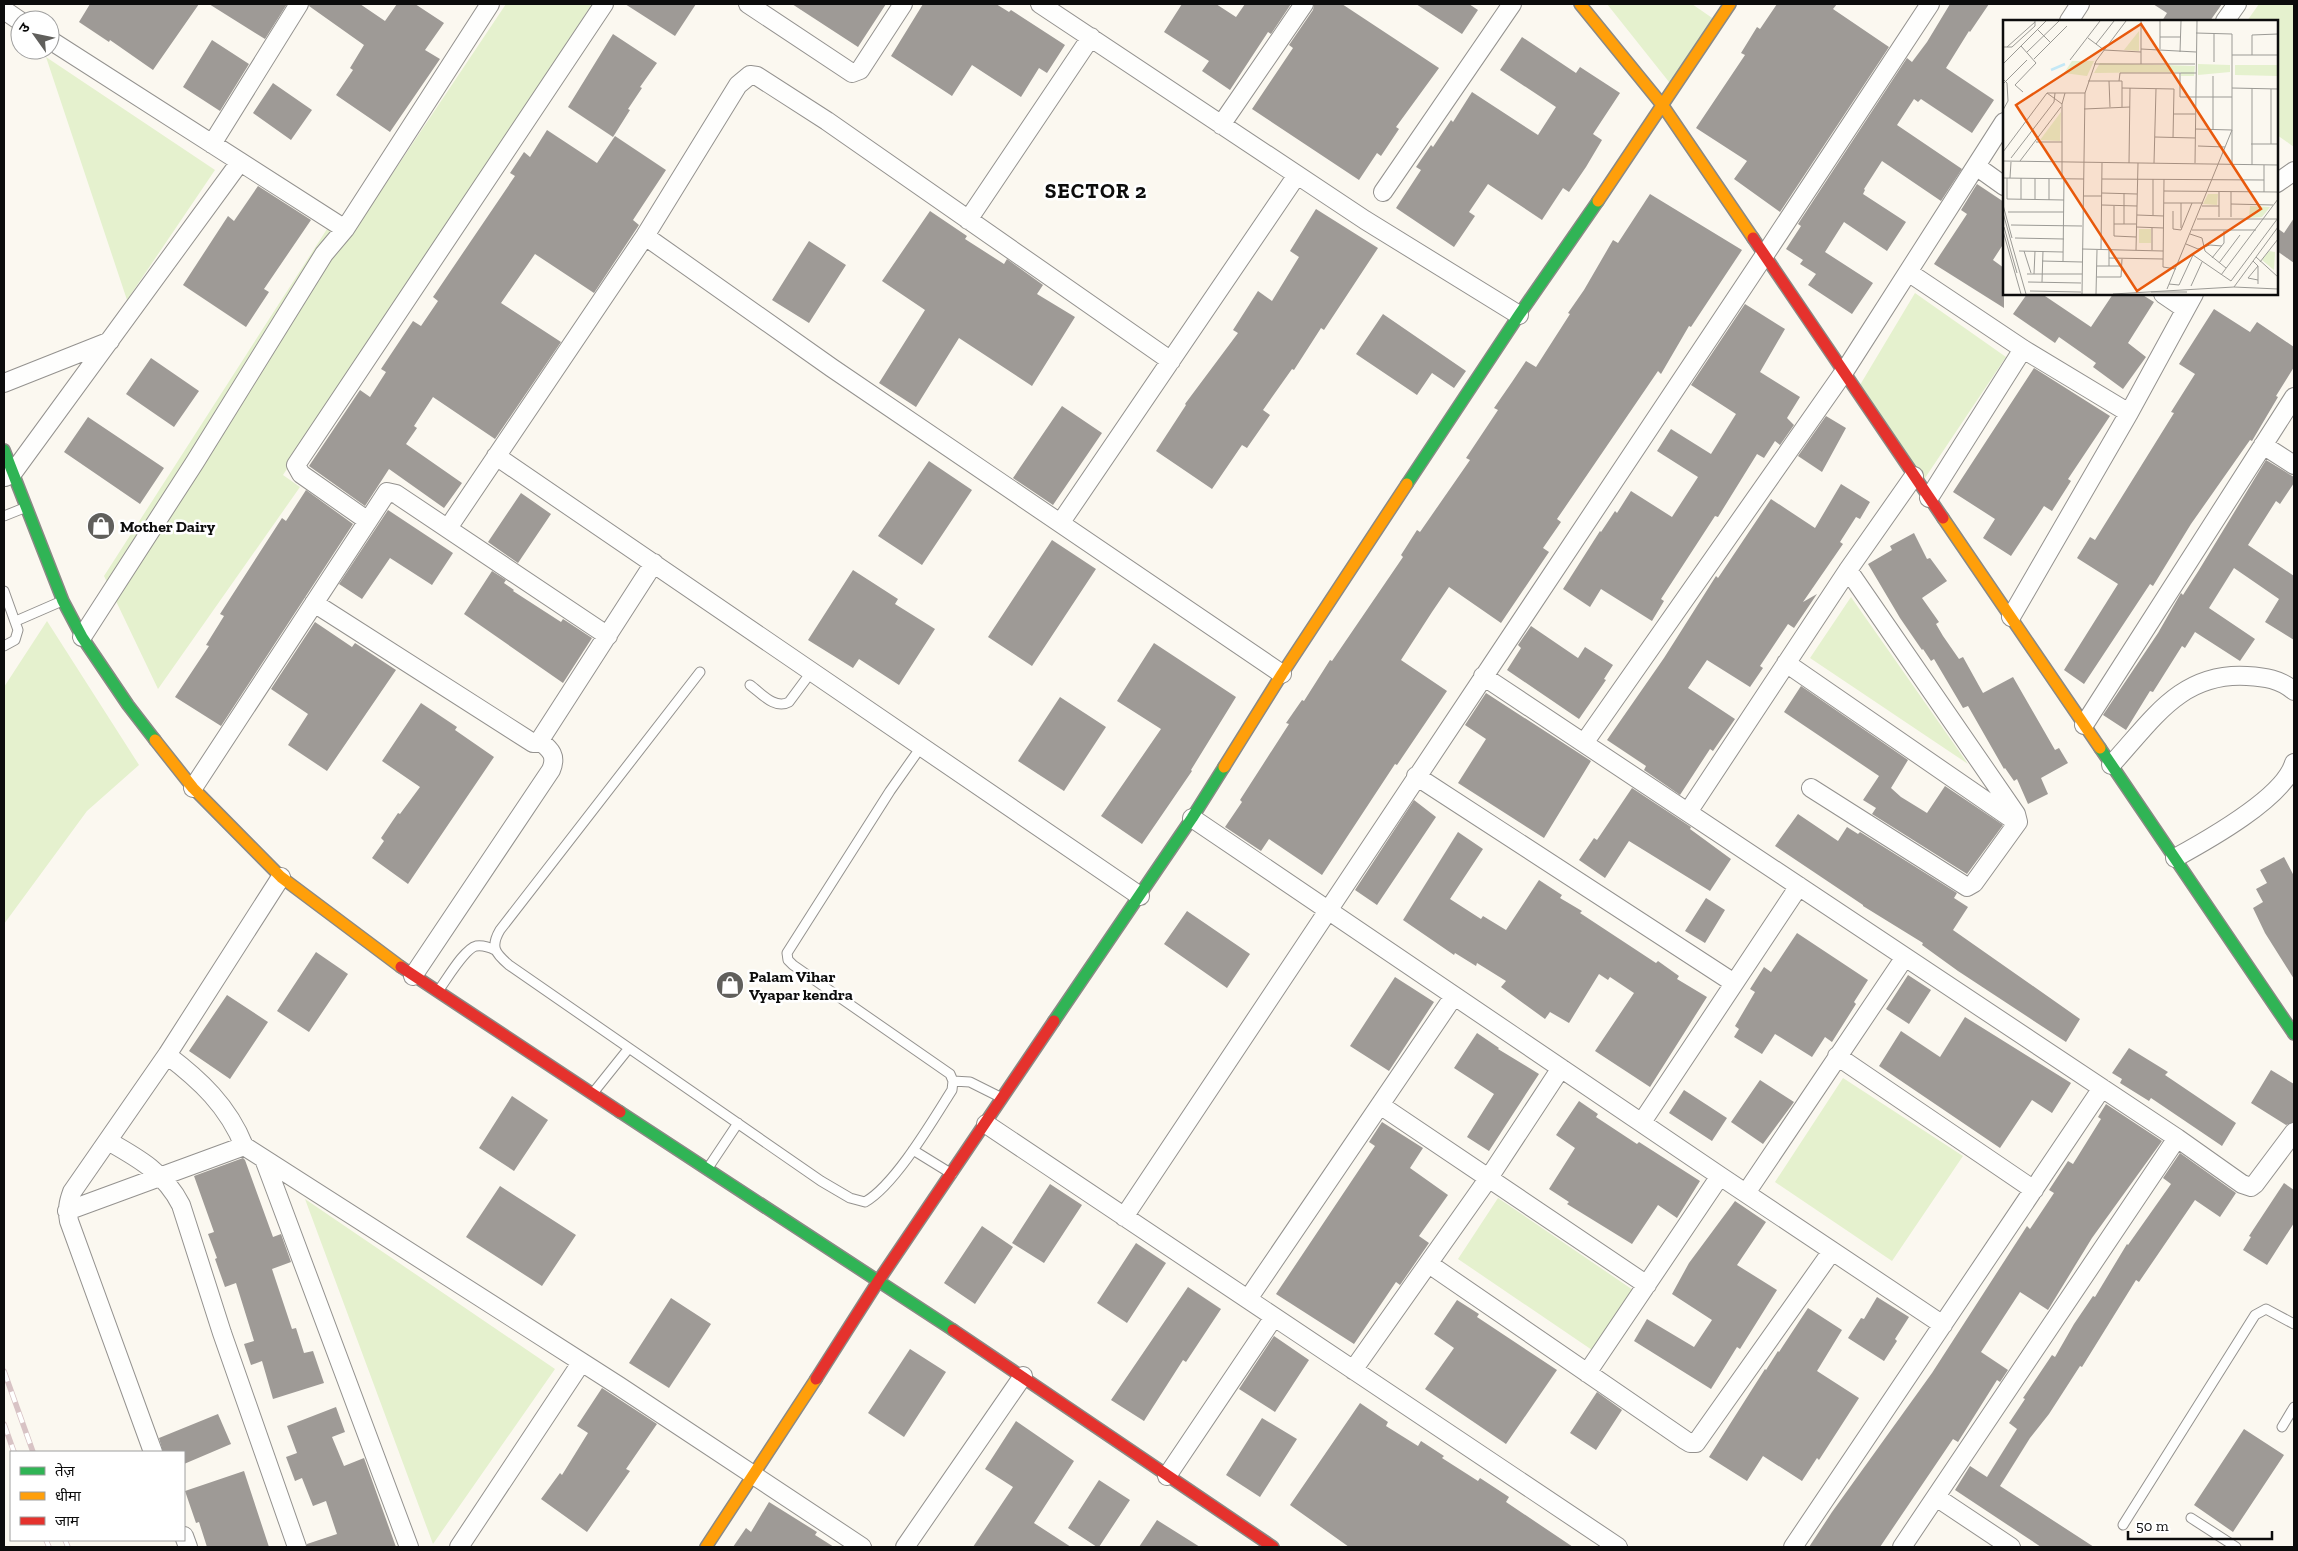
<svg xmlns="http://www.w3.org/2000/svg" width="2298" height="1551" font-family="'Zilla Slab','Noto Sans Devanagari',serif">
<rect width="100%" height="100%" fill="#fbf8f0"/>
<path fill="#e5f1ce" d="M506,4H592L283,475L300,487L158,689L104,576L327,229L346,243Z
M1607,4H1692L1718,22L1673,87Z
M2259,4H2294V147L2277,135V21H2247Z
M46,57L215,170L127,300Z
M1915,293L2006,357L1923,481L1860,385Z
M1851,597L1968,764L1810,658Z
M47,621L139,765L87,811L4,924V687Z
M1843,1078L1963,1156L1892,1261L1775,1182Z
M1498,1198L1633,1290L1592,1350L1458,1259Z
M305,1199L555,1369L433,1544Z"/>
<path fill="#9e9a96" d="M90,4H199L153,70L110,40L109,42L79,22Z
M209,4H287L265,39Z
M310,4H360L385,21L397,4H415L444,23L425,50L440,59L390,132L336,95L353,70L350,68L364,45L309,6Z
M625,4H696L675,36Z
M792,4H886L858,47Z
M923,4H996L1009,12L1011,10L1065,45L1047,73L1039,68L1021,97L972,65L952,96L891,56Z
M1182,4H1216L1236,17L1245,4H1291L1271,34L1268,32L1230,90L1202,71L1209,61L1164,32Z
M1314,4H1342L1439,68L1396,127L1399,129L1381,156L1377,153L1359,180L1252,109L1293,48L1289,45L1313,10Z
M1416,4H1469L1478,10L1462,34Z
M1777,4H1837L1833,9L1889,47L1780,212L1734,179L1747,161L1696,128L1745,55L1741,53L1757,27L1760,29Z
M1950,4H1989L1970,32L1969,31L1946,68L1994,100L1972,133L1921,99L1918,102L1914,99L1897,125L1962,169L1941,201L1882,161L1864,189L1865,190L1863,194L1906,222L1887,251L1844,222L1825,252L1873,283L1852,314L1808,285L1816,274L1800,264L1803,260L1786,249L1801,226L1798,224L1907,58L1912,62L1927,42Z
M2153,4H2222L2210,21H2162L2167,13Z
M613,34L657,63L640,87L642,88L628,109L630,110L613,137L568,107Z
M1522,37L1576,73L1580,67L1620,93L1593,134L1602,140L1586,167L1569,192L1563,188L1542,220L1488,184L1469,212L1475,216L1454,247L1396,208L1421,170L1416,167L1431,145L1433,147L1451,120L1453,122L1472,92L1538,135L1556,107L1500,70Z
M212,40L249,64L220,111L183,87Z
M273,83L312,110L291,140L253,113Z
M547,130L597,163L615,136L666,170L633,220L639,225L594,293L535,254L501,303L561,342L495,439L433,397L414,426L417,428L406,444L462,483L444,508L389,469L365,506L309,466L360,390L370,397L386,372L381,369L413,321L421,326L438,301L433,297L515,176L510,173L524,152L530,157Z
M1977,184L2004,202V243L1993,260L2004,268V308L1934,264L1967,214L1961,210Z
M258,186L311,220L264,289L269,292L246,327L183,285L228,216L234,221Z
M1650,194L1742,250L1691,327L1689,326L1661,374L1658,371L1557,519L1561,522L1543,548L1549,552L1501,623L1449,587L1432,612L1401,660L1447,691L1397,765L1395,764L1322,875L1269,839L1261,851L1225,827L1242,802L1240,800L1289,724L1286,723L1302,700L1304,701L1330,660L1332,661L1403,557L1401,555L1417,530L1420,532L1470,460L1466,458L1498,410L1494,408L1512,382L1526,361L1536,367L1570,314L1568,313L1584,290L1613,240L1618,243Z
M1316,209L1378,248L1324,330L1321,328L1294,370L1292,369L1263,410L1270,415L1247,448L1242,445L1212,489L1156,451L1186,405L1185,404L1238,333L1233,330L1258,291L1272,301L1299,257L1290,251Z
M930,211L967,236L965,239L1004,264L1007,259L1043,285L1037,294L1075,317L1032,386L959,338L916,407L879,383L925,310L882,281Z
M2294,218V263L2277,251V228L2284,233Z
M809,241L846,265L809,323L772,300Z
M2027,294H2042L2091,327L2113,294H2141L2154,302L2128,343L2146,357L2123,389L2093,367L2096,363L2059,337L2055,343L2013,314Z
M1745,304L1785,329L1760,372L1800,397L1787,418L1794,425L1780,445L1775,441L1764,458L1757,454L1718,517L1715,516L1661,599L1664,601L1652,621L1601,589L1590,607L1563,589L1600,531L1601,532L1615,511L1617,513L1631,491L1672,517L1698,477L1657,451L1671,429L1711,454L1736,414L1691,385Z
M2214,309L2250,332L2257,322L2294,347V367L2276,396L2278,397L2252,441L2250,440L2191,524L2153,586L2150,584L2084,684L2064,670L2118,584L2077,558L2090,537L2095,540L2174,413L2171,412L2195,374L2179,364Z
M1383,314L1466,371L1454,388L1432,373L1417,395L1356,354Z
M151,358L199,391L174,427L126,394Z
M2034,368L2110,416L2068,479L2071,481L2052,511L2044,506L2011,556L1983,538L1995,519L1953,492Z
M1062,406L1102,433L1053,505L1013,478Z
M1826,416L1846,428L1822,472L1798,456Z
M88,417L164,468L140,504L64,452Z
M2266,460L2294,477V483L2280,504L2276,501L2248,545L2294,576V640L2265,622L2279,599L2234,568L2209,608L2255,639L2240,661L2195,632L2185,648L2182,646L2153,692L2150,691L2126,730L2103,715L2158,633L2181,593L2183,595L2199,570Z
M929,461L972,490L922,565L878,536Z
M1841,484L1870,502L1860,519L1856,517L1840,542L1843,544L1803,602L1817,594L1794,628L1788,624L1760,666L1763,668L1750,687L1707,660L1688,688L1735,719L1713,751L1710,749L1680,795L1644,770L1646,766L1607,740L1664,658L1716,576L1718,578L1771,499L1815,528Z
M306,490L353,524L221,726L175,697L209,646L206,645L224,616L220,614L282,518L286,521Z
M521,493L551,514L518,563L488,542Z
M388,510L453,553L432,585L390,558L362,599L339,584Z
M1914,533L1927,559L1930,558L1947,581L1922,598L1939,622L1936,624L1943,636L1959,659L1963,657L1983,693L2013,677L2055,750L2059,748L2068,763L2041,778L2048,794L2028,804L2017,779L2014,781L2005,768L2004,769L1968,706L1963,708L1934,659L1931,661L1923,649L1922,650L1900,618L1868,564L1892,550L1890,546Z
M1052,540L1096,569L1032,666L988,637Z
M853,570L898,599L895,604L935,629L899,685L859,659L853,668L808,640Z
M492,571L506,580L504,583L514,590L513,591L561,622L563,619L592,638L563,683L464,614Z
M315,622L352,647L355,643L396,670L327,771L288,745L308,714L271,689Z
M1531,626L1578,658L1585,647L1613,665L1604,679L1606,680L1579,719L1507,670L1521,648L1518,645Z
M1154,643L1236,697L1191,770L1192,771L1142,844L1101,816L1161,729L1117,701Z
M1801,686L1908,760L1891,788L1901,797L1927,813L1945,786L2003,825L1967,874L1872,814L1876,808L1863,800L1879,776L1784,712Z
M1486,693L1591,761L1544,838L1458,783L1486,739L1465,725Z
M1060,697L1106,727L1064,791L1018,761Z
M421,703L457,727L455,730L494,757L408,884L372,858L384,841L381,838L398,813L400,814L420,787L382,761Z
M1632,788L1691,827L1690,829L1731,859L1710,891L1629,841L1605,878L1579,860L1594,838L1597,840Z
M1414,800L1436,817L1377,905L1355,890Z
M1798,814L1838,841L1847,827L1858,834L1860,832L1957,893L1954,898L1968,907L1953,930L2080,1019L2066,1042L1958,971L1922,945L1923,943L1863,906V905L1775,846Z
M1458,832L1483,849L1450,899L1481,919L1483,916L1506,930L1539,880L1562,895L1560,898L1582,911L1580,913L1656,963L1658,961L1679,976L1677,979L1707,997L1650,1087L1595,1051L1634,993L1610,977L1608,980L1599,974L1569,1023L1550,1012L1545,1019L1501,987L1506,981L1477,963L1476,966L1455,953L1454,955L1403,920Z
M2284,857L2294,876V979L2265,933L2253,908L2263,902L2256,889L2267,883L2260,870Z
M1706,898L1725,910L1705,943L1685,931Z
M1187,911L1250,954L1227,988L1164,944Z
M1797,933L1868,980L1854,1002L1856,1004L1832,1042L1825,1037L1812,1057L1775,1034L1762,1054L1734,1037L1739,1029L1735,1026L1755,992L1750,989L1764,967L1771,972Z
M316,952L348,974L309,1032L277,1011Z
M1908,975L1931,990L1909,1024L1886,1009Z
M1395,977L1434,1002L1389,1071L1350,1046Z
M227,995L268,1022L230,1079L189,1051Z
M1965,1017L2071,1083L2052,1113L2032,1100L2000,1148L1879,1066L1901,1031L1940,1057Z
M1477,1033L1499,1048L1498,1049L1539,1074L1489,1151L1467,1137L1494,1094L1454,1068Z
M2129,1048L2168,1072L2165,1075L2236,1123L2222,1146L2151,1098L2149,1101L2120,1083L2122,1079L2112,1073Z
M2271,1070L2294,1084V1122L2286,1125L2251,1103Z
M1760,1080L1794,1102L1763,1144L1731,1122Z
M1684,1090L1727,1118L1712,1141L1669,1113Z
M512,1096L548,1120L514,1171L479,1148Z
M1579,1101L1598,1114L1596,1117L1637,1144L1639,1142L1700,1181L1677,1218L1658,1205L1632,1244L1567,1204L1569,1202L1549,1189L1575,1148L1556,1135Z
M2106,1104L2162,1141L2092,1238L2048,1310L2020,1292L1981,1352L2008,1370L2000,1382L1997,1380L1958,1442L1953,1439L1880,1547H1809L1832,1512L1932,1373L2027,1226L2030,1229L2054,1193L2049,1190L2068,1161L2073,1164L2101,1119L2098,1117Z
M1382,1122L1423,1148L1410,1168L1448,1195L1419,1236L1429,1243L1400,1285L1396,1282L1354,1344L1276,1294L1375,1146L1369,1142Z
M2180,1153L2236,1193L2220,1217L2195,1200L2139,1282L2136,1280L2082,1367L2080,1366L2049,1414L2030,1438L2000,1486L2094,1547H2041L1955,1490L1970,1466L1987,1477L2017,1429L2009,1423L2025,1399L2023,1398L2052,1355L2055,1357L2074,1324L2093,1296L2095,1297L2127,1244L2128,1245L2171,1184L2163,1178Z
M243,1158L245,1160L273,1237L281,1234L291,1262L272,1269L292,1329L296,1328L304,1353L313,1351L324,1383L273,1399L262,1361L251,1365L244,1344L254,1341L236,1283L225,1287L215,1259L217,1258L208,1234L214,1232L194,1176Z
M2284,1183L2294,1190V1223L2267,1265L2243,1250L2251,1237L2249,1236Z
M1050,1184L1082,1205L1044,1263L1012,1243Z
M500,1186L576,1235L542,1286L466,1237Z
M1735,1201L1766,1222L1737,1265L1777,1290L1740,1349L1737,1347L1711,1389L1634,1341L1647,1319L1694,1347L1712,1320L1672,1294L1689,1263Z
M982,1226L1013,1247L975,1304L944,1283Z
M1136,1243L1166,1263L1127,1323L1097,1303Z
M1188,1287L1221,1309L1186,1362L1183,1360L1144,1421L1111,1400Z
M1877,1297L1909,1317L1895,1339L1897,1341L1884,1361L1848,1338L1861,1318L1864,1319Z
M671,1298L711,1324L669,1388L629,1363Z
M1457,1300L1479,1314L1477,1317L1557,1370L1506,1444L1425,1389L1454,1348L1434,1334Z
M1808,1308L1842,1330L1817,1371L1859,1398L1819,1460L1817,1458L1802,1481L1763,1456L1747,1481L1709,1457L1765,1369L1766,1370L1778,1351L1779,1352Z
M1274,1336L1309,1360L1275,1412L1239,1389Z
M910,1349L946,1372L904,1437L868,1413Z
M602,1388L657,1424L626,1469L630,1471L587,1532L541,1499L560,1473L562,1475L588,1433L577,1426Z
M1597,1392L1622,1410L1596,1450L1570,1433Z
M1360,1403L1388,1422L1386,1426L1418,1446L1421,1441L1444,1456L1442,1458L1478,1481L1480,1478L1509,1497L1506,1502L1573,1547H1349L1290,1505Z
M336,1407L345,1432L332,1437L344,1466L364,1458L396,1547H307V1544L337,1534L326,1501L313,1506L302,1478L295,1481L286,1457L297,1453L287,1426Z
M218,1414L231,1444L184,1464V1452H163L159,1438Z
M1262,1418L1297,1439L1260,1497L1226,1475Z
M1016,1421L1074,1461L1034,1523L1071,1547H973L1013,1487L985,1469Z
M2244,1429L2284,1455L2233,1532L2194,1505Z
M244,1471L269,1547H207L199,1522L196,1523L185,1491Z
M1099,1480L1130,1500L1099,1547H1097L1068,1528Z
M769,1502L817,1532L815,1535L834,1547H733L746,1528L751,1532Z
M1157,1520L1200,1547H1139Z"/>
<g fill="none" stroke-linecap="round" stroke-linejoin="round">
<defs>
<path id="lane" d="M4,516L24,508
M4,591L18,630L15,640L4,646
M16,621L62,601
M700,672L500,930C490,947 495,953 509,965L821,1181L850,1198L865,1202C895,1185 933,1120 952,1090L953,1081L950,1074L793,965L788,960L787,953L890,791L921,747
M750,685C761,693 775,710 789,702L812,671
M438,991C446,981 464,949 476,946C483,945 489,947 495,950
M953,1081L970,1082L1002,1098
M593,1093L629,1048
M913,1150L952,1174
M708,1168L738,1123
M2282,1427L2294,1407
M2191,1518L2236,1547
M2123,1525L2255,1315L2266,1309L2294,1324"/>
<path id="street" d="M748,4L852,73L860,70L903,4
M1040,4L1365,220L1519,315
M4,10L20,21
M2069,21L2080,4
M2225,21L2237,4
M50,40L345,229
M1221,125L1304,4
M212,144L299,4
M1976,166L2004,186
M2277,183L2294,171
M1383,192L1512,4
M968,220L1091,37
M645,236L832,368L1282,674
M1908,272L2023,349L2129,413
M2163,294L2185,309
M4,383L110,341
M2263,445L2294,465
M496,456L1140,896
M5,477L12,474L240,162
M1929,498L2023,349
M368,521L301,474L296,465L604,4
M1061,522L1297,175
M448,528L645,236L738,85L750,75L757,76L827,121L1171,361
M314,603L533,743H538L654,563
M2011,617L2129,413L2194,294
M82,637L195,462L324,254L345,229L490,4
M1786,663L2015,821
M1483,676L2177,1138L2242,1184L2251,1187L2255,1184L2294,1132
M2084,725L2294,397
M1584,743L1844,372L2004,122
M2111,765C2152,721 2180,672 2247,676C2265,677 2280,679 2294,691
M1416,776L1734,983
M193,788L387,492L396,494L608,636
M1811,788L1967,887L1974,883L2018,822L2016,814L1848,570
M1688,812L1848,570L1914,476
M1192,818L1720,1176L1943,1325
M2175,858C2206,841 2284,798 2294,763
M413,976L551,770C557,756 551,750 540,741
M167,1055C200,1080 228,1106 244,1146L619,1386L862,1547
M1837,1056L2034,1190
M1380,1105L1647,1285
M1642,1122L1799,886
M986,1124L1618,1547
M108,1141C138,1158 165,1173 181,1205L222,1333L297,1547
M264,1159L409,1547
M1746,1193L1905,957
M67,1211L244,1146
M1124,1217L1764,256L1930,4
M1429,1264L1685,1440L1690,1443H1696L1832,1251
M1248,1299L1454,996
M1353,1370L1488,1179L1561,1068
M1587,1373L1720,1176
M153,1452L69,1221C67,1210 68,1203 72,1192L167,1055L281,877
M1167,1476L1274,1317
M1936,1497L2011,1547
M184,1536L188,1547
M459,1547L581,1363
M905,1547L1023,1376
M1793,1547L2102,1088
M1902,1547L2177,1138"/>
<path id="fast" d="M4,450L63,601L82,637L128,705L155,740
M1407,484L1519,315L1598,201
M2100,748L2294,1034
M1054,1021L1192,818L1224,767
M620,1112L953,1330"/>
<path id="slow" d="M1580,4L1663,106L1753,238
M1598,201L1730,4
M1943,518L2100,748
M155,740L193,788L281,877L401,967
M1224,767L1282,674L1407,484
M706,1547L816,1379"/>
<path id="jam" d="M1753,238L1943,518
M401,967L620,1112
M953,1330L1273,1547
M816,1379L879,1280L1054,1021"/>
</defs>
<use href="#lane" stroke="#94928f" stroke-width="11"/>
<use href="#street" stroke="#94928f" stroke-width="20"/>
<use href="#fast" stroke="#8a8985" stroke-width="14"/>
<use href="#slow" stroke="#8a8985" stroke-width="14"/>
<use href="#jam" stroke="#8a8985" stroke-width="14"/>
<use href="#lane" stroke="#fefefd" stroke-width="9"/>
<use href="#street" stroke="#fefefd" stroke-width="18"/>
<use href="#fast" stroke="#30b455" stroke-width="11"/>
<use href="#slow" stroke="#ff9f0a" stroke-width="11"/>
<use href="#jam" stroke="#e5322d" stroke-width="11"/>
<defs>
<path id="rail" d="M4,1371L33,1452
M4,1424L14,1452
M46,1540L49,1547
M65,1540L68,1547"/>
</defs>
<use href="#rail" stroke="#d8c3c5" stroke-width="5.5"/>
<use href="#rail" stroke="#fff" stroke-width="4" stroke-dasharray="11" stroke-linecap="butt"/>
</g>
<defs>
<symbol id="shop-disc" viewBox="-11 -11 22 22"><circle r="9.5" fill="#605f5c" stroke="#fff"/><path d="M-5-2.5h2.3a2.7 3.5 0 0 1 5.4 0H5L5.5 6h-11ZM-1.5-2.5h3a1.5 2.3 0 0 0-3 0Z" fill="#fff"/></symbol>
</defs>
<g fill-rule="evenodd">
<use href="#shop-disc" x="85" y="510" width="32" height="32"/>
<use href="#shop-disc" x="714" y="969" width="32" height="32"/>
</g>
<g text-anchor="middle" dominant-baseline="central" stroke-width="5" stroke-linejoin="round" paint-order="stroke">
<g font-size="16" font-weight="bold" fill="#0c0c0c" stroke="#fff" text-anchor="start">
<text x="120" y="526">Mother Dairy</text>
<text x="749" y="976">Palam Vihar<tspan x="749" dy="18">Vyapar kendra</tspan></text>
</g>
<g font-size="21" font-weight="bold" letter-spacing="1" fill="#0c0c0c" stroke="#fff">
<text x="1096" y="190">SECTOR 2</text>
</g>
</g>
<g transform="translate(2003 20)">
<rect width="275" height="275" fill="#fbf8f0"/>
<path d="M136,11V31L121,30ZM69,41H91L84,56L61,53ZM97,43L192,46L191,56H178V52L91,53ZM195,44L227,45V52L195,55ZM232,45H275V56L232,55ZM58,92L57,121L37,120ZM205,174H215L214,185L200,184ZM247,186L267,187L259,197L246,198ZM136,209H148V223H136ZM266,231L272,232L271,250L259,240Z" fill="#e5f1ce"/>
<path fill="none" stroke="#c4e8f6" stroke-width="2.5" d="M48,50L62,44"/>
<path fill="none" stroke="#9b9a95" stroke-width="1" d="M138,1V44M157,1V29M35,10L48,23M193,13L229,14V144M157,17H177M85,18L101,30L138,32M93,24L111,1M18,26L33,43L12,65L20,72M0,27H9L32,6V1M4,27L32,2M138,29L193,32M24,32L56,1M177,32L178,1M229,35H275M249,35V15L275,14M31,39L64,6M67,40L97,1M211,42V14M0,44L43,1M91,44H192M177,53V77H229M0,59L4,63L5,81L0,90M85,61H119V87M106,61L107,87M116,61L117,53H193M0,64L24,40M119,68L171,69L170,118M229,68L275,69M44,73L59,84M81,89L127,87M171,94H192M210,110V56M152,117L192,118M33,122H59M248,124H275M268,124V69M195,126L222,127M0,132L44,73H82M8,138L51,82L52,73M0,141L275,145M17,141L58,87M126,143L127,68M151,143L153,69M192,143L194,1M249,145V68M0,158L81,159M4,158V179L61,180M7,158L8,142M59,158V84L62,73M99,159L261,160M161,159L160,247L173,249M161,171L275,172M216,172V197M261,172V145M99,173L134,174M80,176H99M18,179V158M32,179V158M46,180V159M161,183H200M228,184L270,185M0,185L9,218M99,185L134,186M111,186V216L133,217M199,186H216M170,191V209L178,210L189,183M5,192H61M0,193L23,274M134,195L161,196M150,195V159M228,197V172M194,199H274M111,204H133M121,204V173M8,205L79,206M1,207L14,253M133,207L161,208M178,208V183M189,210H253M0,211L18,274M187,214L199,218L202,231L223,248M12,218L61,219M183,224L195,229L207,225L219,226M79,229L160,231M98,230L99,143M133,230L135,143M149,230V208M16,231L60,232M21,231L28,253M253,237L275,257M106,238L160,239M209,238L221,223V211M39,241L79,242M60,241L61,158M250,241L255,246V264M257,242L275,219M216,243L237,215M94,246H119M106,246V230M255,246L245,258L255,260M24,254H79M31,254L32,231M218,255L275,179M94,257H118L119,239M25,262L78,263M39,262L40,231M166,264L176,265L190,235L228,261L275,198M188,266L199,242M231,267L275,269M164,269L229,110L192,109M27,271L78,272M148,272H184M79,274L82,73L93,41L123,1M93,274L94,230M110,274L231,267L275,207"/>
<path fill="#e8590c" fill-opacity="0.15" stroke="#e8590c" stroke-width="2.5" d="M138,4L258,189L134,271L13,85Z"/>
<rect width="275" height="275" fill="none" stroke="#0c0c0c" stroke-width="2.5"/>
</g>
<rect width="2298" height="1551" fill="none" stroke="#0c0c0c" stroke-width="10"/>
<rect x="10" y="1451" width="175" height="90" fill="#ffffff" stroke="#9e9e9e"/>
<rect x="20" y="1467" width="25" height="8" fill="#30b455" stroke="#9e9e9e"/>
<text x="55" y="1476" font-size="15" fill="#0c0c0c">तेज़</text>
<rect x="20" y="1492" width="25" height="8" fill="#ff9f0a" stroke="#9e9e9e"/>
<text x="55" y="1501" font-size="15" fill="#0c0c0c">धीमा</text>
<rect x="20" y="1517" width="25" height="8" fill="#e5322d" stroke="#9e9e9e"/>
<text x="55" y="1526" font-size="15" fill="#0c0c0c">जाम</text>
<g transform="translate(35 35) rotate(303)"><circle r="24" fill="#ffffff" stroke="#9e9e9e"/>
<path d="M0-4L9 19L0 12L-9 19Z" fill="#605f5c"/>
<text y="-8" font-size="14" font-weight="bold" text-anchor="middle" fill="#0c0c0c">उ</text>
</g>
<path d="M2128 1531v8h144v-8" fill="none" stroke="#0c0c0c" stroke-width="2.5"/>
<text x="2136" y="1531" font-size="15" fill="#0c0c0c" stroke="#ffffff" stroke-width="4" paint-order="stroke">50 m</text>
</svg>
